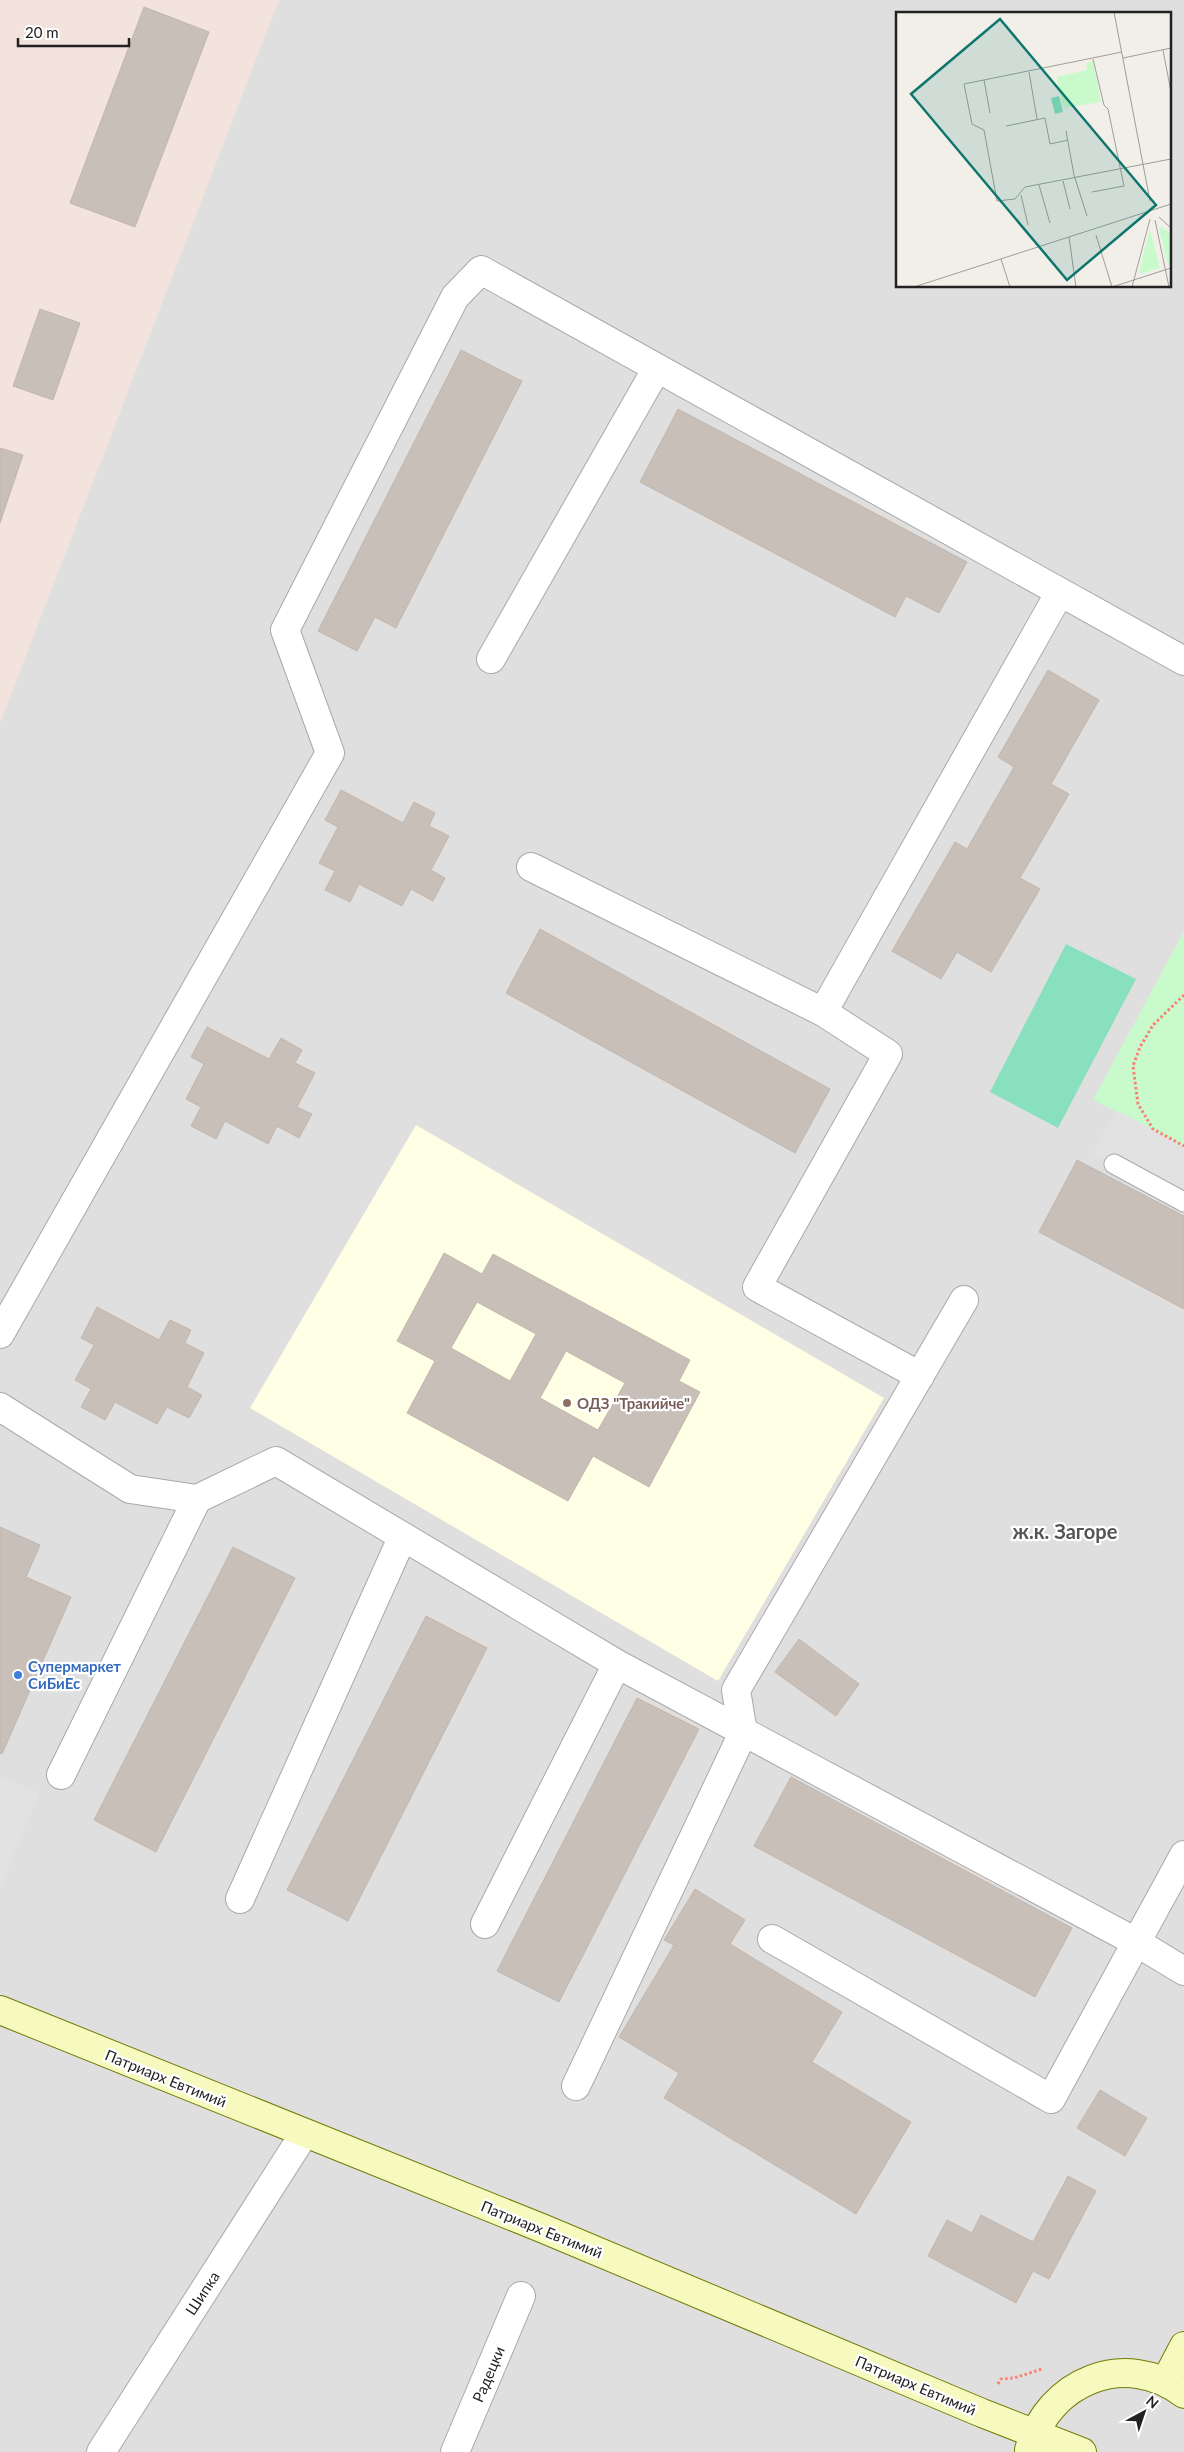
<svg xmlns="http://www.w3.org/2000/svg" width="1184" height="2452" font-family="Lato,sans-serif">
<rect width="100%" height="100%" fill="#f2efe9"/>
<path fill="#e0dfdf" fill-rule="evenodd" d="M0,0H1184V2452H0ZM898,14H1170V286H898Z"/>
<path fill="#ffffe5" d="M416,1125L884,1398L718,1681L250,1408Z"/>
<path fill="#f3e3dd" d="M0,0H279L0,723Z"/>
<path fill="#c8facc" d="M1184,931V1146L1093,1100Z"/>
<path fill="#88e0be" d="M1066,944L1136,979L1058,1128L990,1092Z"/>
<path fill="#e2e2e2" d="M1118,1111L1184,1146V1202L1092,1153Z
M0,1777L39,1793L0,1888Z"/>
<path fill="#c7bfb8" stroke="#c4b6ab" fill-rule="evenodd" d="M144,7L209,32L135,227L70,203Z
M40,309L80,323L53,400L13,386Z
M461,350L522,381L396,628L375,617L357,651L318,631Z
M678,409L967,562L939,613L906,596L895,617L640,482Z
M0,448L23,455L0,523Z
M1048,670L1099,700L1051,784L1069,794L1020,878L1040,889L991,972L957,952L941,979L892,951L955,842L967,849L1014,767L998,757Z
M341,790L403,823L414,802L435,813L429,826L449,836L431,870L445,878L433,901L411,889L402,906L359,884L350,902L325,890L335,871L319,863L338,827L325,820Z
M540,929L830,1089L795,1153L506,993Z
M207,1027L269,1059L281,1038L302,1050L295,1063L315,1073L297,1107L312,1114L299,1138L277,1126L268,1144L225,1121L216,1139L191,1126L201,1107L186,1099L204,1064L191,1057Z
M1077,1160L1184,1216V1309L1039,1232Z
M444,1253L482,1274L493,1254L690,1360L679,1381L700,1392L649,1487L593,1456L568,1501L407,1413L435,1361L397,1341ZM477,1302L536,1334L510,1381L451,1348ZM566,1351L625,1383L598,1430L540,1398Z
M97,1307L159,1340L170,1320L191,1330L185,1343L204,1353L187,1387L202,1395L189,1418L167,1407L157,1424L115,1402L105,1420L81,1407L91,1389L75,1380L94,1345L81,1338Z
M0,1527L40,1545L26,1577L71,1597L2,1754L0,1753Z
M233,1547L295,1578L156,1852L94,1820Z
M426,1616L487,1648L348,1921L287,1890Z
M799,1639L859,1684L836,1716L775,1672Z
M637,1698L699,1729L559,2002L497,1971Z
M791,1777L1072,1928L1035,1997L754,1846Z
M695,1889L745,1920L730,1944L842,2012L812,2062L911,2122L856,2214L664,2098L679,2073L619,2037L674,1945L664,1940Z
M1100,2090L1147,2118L1125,2156L1077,2128Z
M1068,2176L1096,2191L1049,2279L1033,2271L1016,2303L928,2256L947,2220L972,2233L981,2215L1033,2242Z"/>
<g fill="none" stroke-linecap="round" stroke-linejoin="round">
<defs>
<path id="lane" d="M1114,1164L1184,1202"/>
<path id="street" d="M491,659L657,368
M531,867L823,1012L888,1054L757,1287L920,1376
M823,1012L1060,592
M0,1334L330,753L285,630L455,297L481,270L1184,661
M0,1407L130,1489L197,1499L276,1461L617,1664L1136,1942L1184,1971
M61,1775L197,1499
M240,1899L402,1538
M485,1924L617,1664
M772,1939L1051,2099L1184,1855
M576,2086L743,1733L736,1690L964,1300
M101,2452L304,2134
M455,2452L521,2296"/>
<path id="secondary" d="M0,2010L544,2229L982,2413L1082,2452
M1165,2382L1184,2346
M1029,2450C1048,2381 1126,2349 1184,2394"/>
</defs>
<use href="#lane" stroke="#a9a9a9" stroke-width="21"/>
<use href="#street" stroke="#a9a9a9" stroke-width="30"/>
<use href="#secondary" stroke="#707d05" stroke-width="30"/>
<path stroke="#fa8072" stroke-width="3" stroke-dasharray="2.5 2.5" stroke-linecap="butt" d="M1184,995L1153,1025L1140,1047L1133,1066L1138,1104L1153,1129L1184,1146
M998,2384L1001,2379L1014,2378L1042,2369"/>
<use href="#lane" stroke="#fff" stroke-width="19"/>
<use href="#street" stroke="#fff" stroke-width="28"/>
<use href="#secondary" stroke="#f7fabf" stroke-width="28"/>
</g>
<circle fill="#8d6e63" stroke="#fff" stroke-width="2" cx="567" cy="1403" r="5"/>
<circle fill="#3f7fe0" stroke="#fff" stroke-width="2" cx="18" cy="1675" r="5"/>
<g text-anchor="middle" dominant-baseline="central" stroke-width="4.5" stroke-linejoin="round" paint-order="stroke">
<g font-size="15" font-weight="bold" fill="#785e54" stroke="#fff" text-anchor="start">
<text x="577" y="1403">ОДЗ "Тракийче"</text>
</g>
<g font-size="15" font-weight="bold" fill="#366cbe" stroke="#fff" text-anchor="start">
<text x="28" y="1666">Супермаркет<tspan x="28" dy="17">СиБиЕс</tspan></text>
</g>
<g font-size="15" fill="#222" stroke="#fff">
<text transform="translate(166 2078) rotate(22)">Патриарх Евтимий</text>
<text transform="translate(542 2229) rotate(22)">Патриарх Евтимий</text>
<text transform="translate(202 2293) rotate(-57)">Шипка</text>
<text transform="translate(488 2374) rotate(-67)">Радецки</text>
<text transform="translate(916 2385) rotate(23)">Патриарх Евтимий</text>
</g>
<g font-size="20" font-weight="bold" fill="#555" stroke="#fff">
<text x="1065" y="1531">ж.к. Загорe</text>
</g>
</g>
<g transform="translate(896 12)">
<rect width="275" height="275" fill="#f2efe9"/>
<path d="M197,49L205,90L167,96L161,65L191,58L190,51ZM266,215L275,223V252L272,253L263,216ZM254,217L264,256L244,262L243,260Z" fill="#c8facc"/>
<path d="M163,84L167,100L159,102L155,86Z" fill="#88e0be"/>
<path fill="none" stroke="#9f9d99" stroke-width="1" d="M218,0L254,189M267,38L275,80M226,40L68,72L76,112L88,118L101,189L119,187L129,175L275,147M227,46L275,36M133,60L141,107M88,68L94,101M110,114L149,106L154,132L172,128M170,119L178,163L191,204M167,169L174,197M143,173L154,211M196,180L228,174L212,97L208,93L197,47M125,183L132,213M263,205L275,216M259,208L273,275M200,223L216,275M173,225L180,275M105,247L114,275M18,275L275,192M216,275L275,256M236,275L254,207"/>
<path fill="#0f766e" fill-opacity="0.15" stroke="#0f766e" stroke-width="2.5" d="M104,7L260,193L171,268L15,82Z"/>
<rect width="275" height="275" fill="none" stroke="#222" stroke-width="2.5"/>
</g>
<g transform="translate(1144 2412) rotate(40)" stroke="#ffffff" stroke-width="4" paint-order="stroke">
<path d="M0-4L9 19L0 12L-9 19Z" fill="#222222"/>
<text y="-8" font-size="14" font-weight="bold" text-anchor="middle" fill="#222222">N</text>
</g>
<path d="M18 38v8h111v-8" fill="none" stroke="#222222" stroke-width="2.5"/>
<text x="25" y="38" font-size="15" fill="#222222" stroke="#ffffff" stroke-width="4" paint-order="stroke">20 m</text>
</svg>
